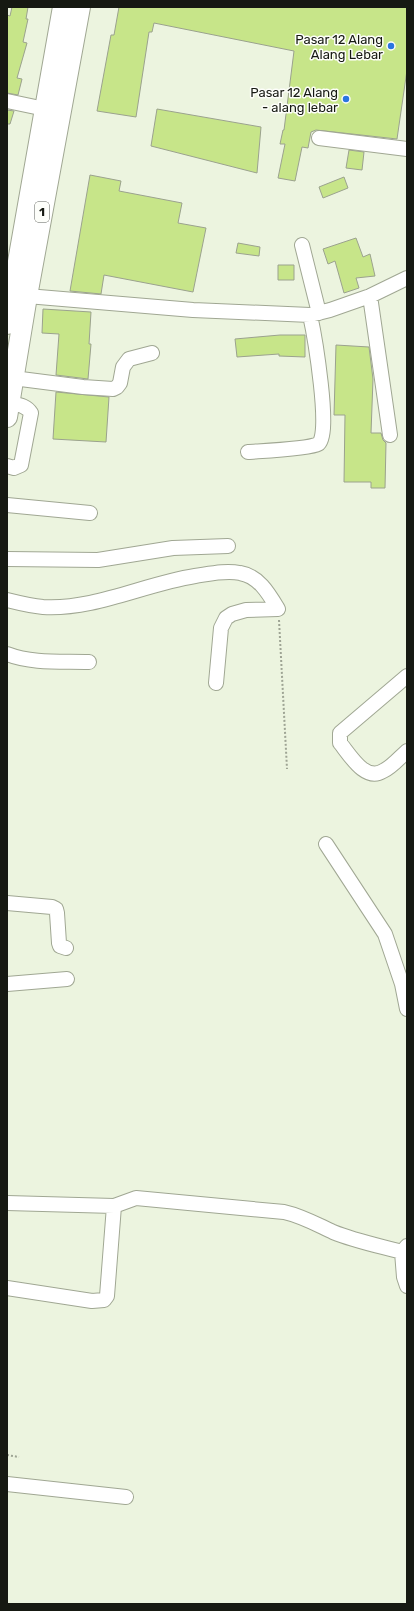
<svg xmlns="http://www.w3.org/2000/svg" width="414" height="1611" font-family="Rubik,sans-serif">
<rect width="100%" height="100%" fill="#ecf4df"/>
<path fill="#c7e589" stroke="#9ba28e" d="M12,7H28L26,19H28L23,42L27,43L17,78L22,79L18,95L7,93V15L10,16Z
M119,7H407V70L397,139L316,130L311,132L308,148L302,147L295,181L278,178L285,144H280L283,130H284L294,51L154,23L152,32H149L136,117L97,111L111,35H114Z
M157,109L261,127L257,173L151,146Z
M7,110L14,111L10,124H7Z
M349,150L364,152L362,170L346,168Z
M90,175L121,181L119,191L182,203L178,223L206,228L193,292L104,275L101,294L70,291Z
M344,177L348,188L323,198L319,187Z
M356,238L363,257L370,254L375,276L356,278L359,288L344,293L335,261L328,264L323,249Z
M238,243L260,247L259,256L236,253Z
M278,265H294V280H278Z
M43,309L91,312L89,344H91L88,379L56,375L59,334L42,333Z
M280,335H305V357L279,356V354L237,357L235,339Z
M336,345L369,347L373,379L371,433H381L383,440L386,443L385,488H371V482H344L345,415H334Z
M56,392L109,397L106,442L53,439Z"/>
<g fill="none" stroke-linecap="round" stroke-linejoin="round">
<defs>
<path id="minor" d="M7,101L45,109
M319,138L407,149
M302,245L319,313
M27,296L193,310L310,315L330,310L370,296L407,278
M370,296L390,435
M13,378L83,387L113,389L117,387L120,383L123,367L129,359L152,353
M248,452C261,451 309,449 318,444C332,436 314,333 310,315
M7,466L14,468L21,465L31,413C26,405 18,405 9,403
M7,505L90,513
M7,559L98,560L173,548L228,546
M7,600C19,603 31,606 43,607C95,610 144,584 195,576C209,574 225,570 240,573C259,576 269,594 278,609L246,610L232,614L226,618L221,628L216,683
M7,654C33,664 62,661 89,662
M407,676L340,733V743C350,755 365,782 383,771C392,767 400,757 407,751
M326,844L385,934L402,984L407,1009
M7,903L52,907L56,909L57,913L59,943L60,946L66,948
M7,984L67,979
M7,1203L114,1206
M402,1252L404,1277L407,1286
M7,1288L92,1301L104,1300L107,1296L114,1206L136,1198L284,1212C302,1216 316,1224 333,1232C355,1241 380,1246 402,1252L407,1246
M7,1484L126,1497"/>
<path id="highway" d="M7,324L63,7
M7,417L27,296L80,7"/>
</defs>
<use href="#minor" stroke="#a0a793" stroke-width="16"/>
<use href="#highway" stroke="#a0a793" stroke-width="22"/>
<path stroke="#9ea494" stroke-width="2" stroke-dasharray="2 2" stroke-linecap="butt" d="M279,620L287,769
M7,1455L19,1457"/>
<use href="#minor" stroke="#fff" stroke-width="14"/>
<use href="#highway" stroke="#fff" stroke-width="20"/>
</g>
<g fill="#2a75e1" stroke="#fdfefa" stroke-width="1.5">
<circle cx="391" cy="46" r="4"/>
<circle cx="346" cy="99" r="4"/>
</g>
<g text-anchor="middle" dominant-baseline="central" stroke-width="3" stroke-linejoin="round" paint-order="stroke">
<rect fill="#fdfefa" stroke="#5b5e58" stroke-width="1" x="35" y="202" width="14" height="20" rx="3"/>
<g font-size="12" font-weight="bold" fill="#161912">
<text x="42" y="212">1</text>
</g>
<g font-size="13" fill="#161912" stroke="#fdfefa" text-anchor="end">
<text x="383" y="39">Pasar 12 Alang<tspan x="383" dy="15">Alang Lebar</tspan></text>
<text x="338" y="92">Pasar 12 Alang<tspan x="338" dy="15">- alang lebar</tspan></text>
</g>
</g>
<rect width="414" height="1611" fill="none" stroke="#161912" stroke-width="16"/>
</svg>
